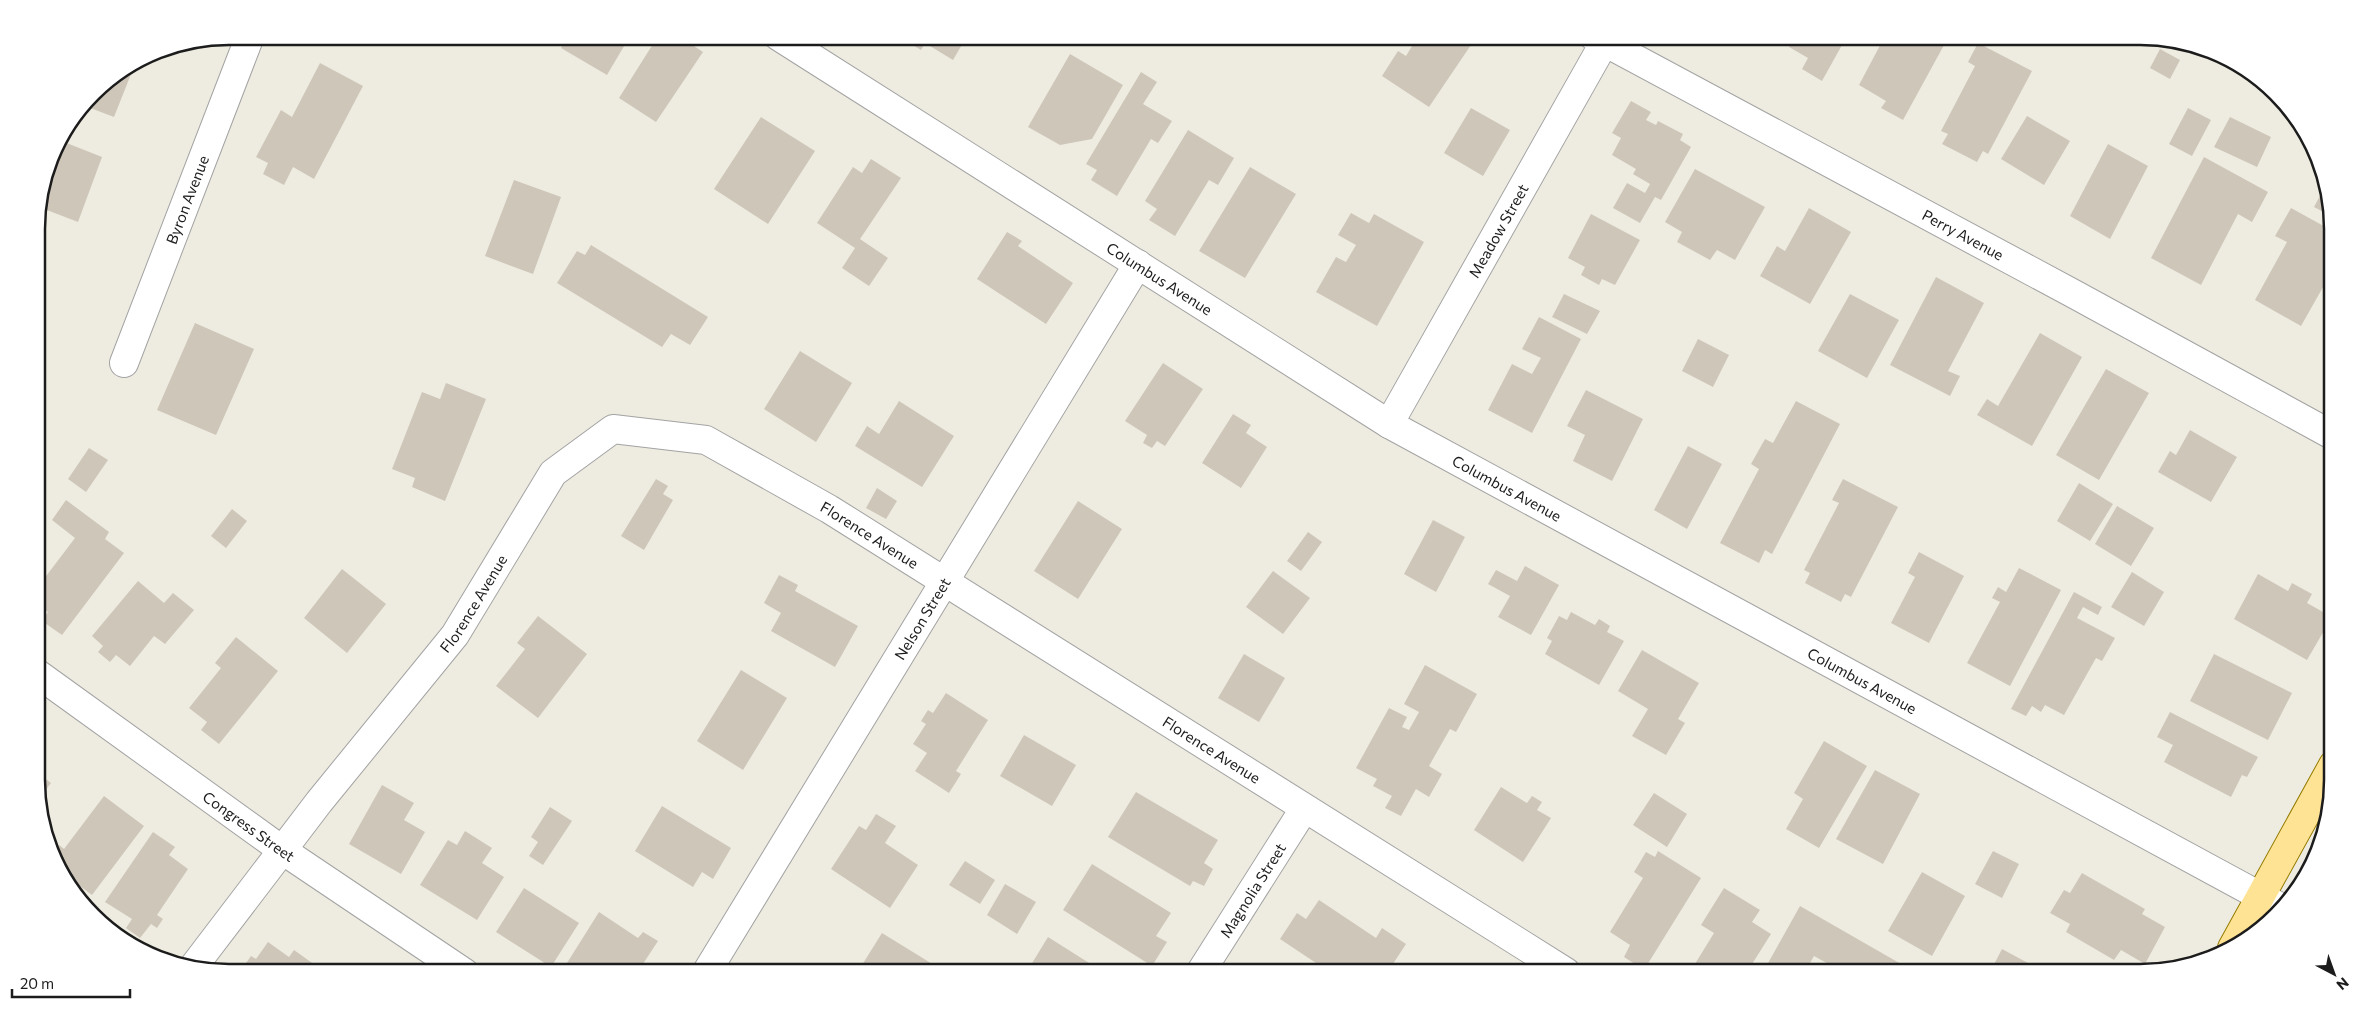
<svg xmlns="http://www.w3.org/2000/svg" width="2369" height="1009" font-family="Commissioner,sans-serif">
<rect width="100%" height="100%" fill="#eeece0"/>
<path fill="#cec6b9" d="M568,36H630L607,75L561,48Z
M658,36H679L703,52L656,122L619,98Z
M911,36H967L953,60L925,43L921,50L908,42Z
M1418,36H1464L1473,42L1429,107L1382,76L1398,51L1406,56Z
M1733,36H1745L1742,41Z
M1795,36H1847L1822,81L1802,69L1808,58L1789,47Z
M1885,36H1949L1903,120L1881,108L1886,101L1859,85Z
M1978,43L2032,71L1988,154L1983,151L1977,162L1942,144L1948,134L1941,131L1975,66L1968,62Z
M2160,49L2180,60L2170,79L2150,68Z
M1070,54L1123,85L1092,139L1060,145L1028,127Z
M320,63L363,86L314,179L293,167L284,185L263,174L268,163L256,157L281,110L292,117Z
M135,64L114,117L85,106L102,84Z
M1141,72L1157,82L1143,104L1172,121L1158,143L1151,139L1117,196L1091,180L1097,170L1086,164Z
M1631,101L1651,112L1646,120L1656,125L1658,121L1683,134L1680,140L1691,147L1661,200L1655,197L1640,223L1613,208L1627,183L1645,193L1650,184L1633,174L1636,169L1612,155L1621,138L1612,133Z
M1471,108L1510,130L1483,176L1444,153Z
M2188,108L2211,120L2192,156L2169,144Z
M2027,116L2070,141L2044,185L2001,159Z
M761,117L815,151L768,224L714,189Z
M2230,117L2271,137L2257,167L2214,147Z
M1188,130L1234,158L1218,185L1209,180L1175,236L1149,220L1157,209L1145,201Z
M59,140L102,157L78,222L39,207Z
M2108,144L2148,166L2110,239L2070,216Z
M2204,157L2268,192L2252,222L2238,214L2201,285L2151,258Z
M871,159L901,178L860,239L888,258L869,286L842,268L855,248L817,223L853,167L862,173Z
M1250,167L1296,194L1245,278L1199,251Z
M1695,169L1765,207L1735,260L1717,250L1710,260L1677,242L1682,232L1665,222Z
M514,180L561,197L533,274L485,256Z
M2326,184L2331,204V216L2314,207Z
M1809,208L1851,232L1810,304L1760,276L1777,246L1785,251Z
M2291,208L2331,230V273L2301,326L2255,300L2287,242L2275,236Z
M1351,213L1369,223L1374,214L1424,242L1377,326L1316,292L1336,257L1346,262L1356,245L1338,235Z
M1591,214L1640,240L1615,285L1602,279L1599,285L1581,275L1585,267L1568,258Z
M1007,232L1022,241L1018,246L1073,283L1046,324L977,279Z
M591,245L708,317L690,345L671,334L662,347L557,283L577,251L585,255Z
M1936,277L1984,303L1948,371L1960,376L1950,396L1890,365Z
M1564,294L1600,311L1587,334L1552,317Z
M1850,294L1899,320L1867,378L1818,351Z
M1539,317L1581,339L1532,433L1488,410L1512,364L1532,374L1541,358L1522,349Z
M195,323L254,349L216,435L157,410Z
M2040,333L2082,357L2032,446L1977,415L1987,399L1998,406Z
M1698,339L1729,355L1713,387L1682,371Z
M800,351L852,383L816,442L764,409Z
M1163,363L1203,389L1165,446L1157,441L1152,448L1143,443L1147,435L1125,421Z
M2106,369L2149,393L2099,480L2056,455Z
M446,383L486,399L445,501L412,487L415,478L392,469L422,392L440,399Z
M1586,390L1643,419L1612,481L1573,461L1585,435L1567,426Z
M899,401L954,436L922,487L855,446L867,426L879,434Z
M1796,401L1840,424L1772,554L1765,550L1759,563L1720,543L1759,469L1751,464L1765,439L1773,443Z
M1233,414L1251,425L1246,433L1267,447L1241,488L1202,463Z
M2190,430L2237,457L2211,502L2158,472L2170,451L2176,455Z
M1688,446L1722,464L1687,529L1654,510Z
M89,448L108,460L86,492L68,479Z
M656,479L668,486L663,494L673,500L644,550L621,536Z
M1843,479L1898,507L1851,597L1845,594L1841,602L1805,583L1810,573L1804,570L1839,503L1832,500Z
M2079,483L2113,504L2090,541L2057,521Z
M877,488L897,501L886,519L866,508Z
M66,500L109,532L105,539L124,553L62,635L42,621L48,612L38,604L37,588L75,538L52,520Z
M1078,501L1122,529L1078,599L1034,571Z
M2117,506L2154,528L2131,566L2095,544Z
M232,509L247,521L226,548L211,536Z
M1433,520L1465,537L1436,592L1404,574Z
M1308,532L1322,542L1301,571L1287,561Z
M1919,552L1964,576L1929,643L1891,623L1915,577L1908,573Z
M1525,566L1559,585L1531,635L1498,617L1510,596L1488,584L1496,570L1517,581Z
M2019,568L2061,590L2010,686L1967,663L2000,602L1992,598L1998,587L2006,592Z
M342,569L386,604L347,653L304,618Z
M1273,571L1310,598L1283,634L1246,607Z
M2132,572L2164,592L2144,626L2111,607Z
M2258,574L2288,591L2292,583L2312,594L2307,603L2332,617L2307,660L2234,619Z
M779,575L798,585L795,591L858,626L835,667L771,631L781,613L764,603Z
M138,581L164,603L173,593L194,610L165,644L154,636L130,666L116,655L110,662L98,652L103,646L92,636Z
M2074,592L2102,607L2098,615L2083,607L2077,618L2115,638L2102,661L2096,658L2064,715L2045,705L2041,712L2032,706L2026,716L2011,709Z
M1571,612L1595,625L1599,619L1610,626L1607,632L1624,641L1599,685L1545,654L1552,641L1547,638L1559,616L1567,620Z
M538,616L587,654L538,718L496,686L525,649L517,643Z
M236,637L278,671L219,744L201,730L207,722L189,708L221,668L215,663Z
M1642,650L1699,683L1678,719L1685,723L1666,755L1632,736L1648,709L1618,691Z
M1244,654L1285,678L1259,722L1218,698Z
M2214,654L2292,693L2268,740L2190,701Z
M1425,665L1477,694L1456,732L1450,729L1429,766L1442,774L1429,797L1416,789L1401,816L1385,808L1392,796L1373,786L1377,779L1356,768L1389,708L1407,717L1402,727L1409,730L1419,712L1404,704Z
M741,670L787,698L743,770L697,741Z
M946,693L988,720L956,771L961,774L949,793L915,771L927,753L913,744L926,724L921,721L928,710L933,713Z
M2170,712L2258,757L2247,777L2242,775L2231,797L2164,762L2173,745L2157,737Z
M1024,735L1076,765L1052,806L1000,776Z
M1824,741L1867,766L1819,848L1786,829L1803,799L1794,793Z
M1875,770L1920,794L1883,864L1836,839Z
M38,773L51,783L38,800Z
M382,785L414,803L404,820L425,832L401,874L349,844Z
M1501,787L1527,803L1532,796L1542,802L1537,810L1551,818L1523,862L1474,830Z
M1136,792L1218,840L1204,863L1213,869L1204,886L1193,881L1190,886L1108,837Z
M1654,793L1687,814L1667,847L1633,825Z
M104,796L144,826L92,895L61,872L55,862L58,859L52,854L59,845L64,849Z
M662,806L731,848L713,879L702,872L693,887L635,851Z
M550,807L572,821L543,865L529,856L538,842L531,837Z
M876,814L896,826L885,843L918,865L890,908L831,869L859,826L866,830Z
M465,831L492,848L482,863L504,877L477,920L420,885L448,840L457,845Z
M153,832L175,847L169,855L188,869L157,915L163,919L157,928L151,924L140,938L126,928L132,919L105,902Z
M1658,851L1701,878L1644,970L1624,957L1630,945L1610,932L1643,878L1634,872L1646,852L1655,857Z
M1993,851L2019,864L2002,898L1975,884Z
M965,861L995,880L980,904L949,885Z
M1092,864L1171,913L1156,936L1167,942L1152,966L1063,910Z
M1922,872L1965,896L1932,956L1888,931Z
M2082,873L2145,909L2142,914L2165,927L2145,964L2121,950L2114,960L2066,932L2070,924L2050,913L2064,890L2070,893Z
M1005,884L1036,902L1017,934L987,915Z
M524,888L579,923L551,967L496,932Z
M1724,888L1760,910L1752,922L1771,934L1747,972H1690L1714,933L1701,925Z
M75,892L92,905L88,909L76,898Z
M1319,900L1376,938L1382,928L1406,944L1387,973H1331L1280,939L1297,913L1306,919Z
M1800,906L1915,972H1843L1814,956L1805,972H1763Z
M599,912L638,938L643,932L658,941L637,973H564L562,971Z
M882,933L934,965L930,973H857Z
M1048,937L1105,973H1026Z
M268,942L289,957L294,950L315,965L312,970L316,973H239L251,956L256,959Z
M2002,949L2028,963L2023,972H1990Z
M801,964L814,973H796Z"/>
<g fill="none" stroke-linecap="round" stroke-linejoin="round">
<defs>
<g id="minor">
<path id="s1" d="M778,36L1389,424L2282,908"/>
<path id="s2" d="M1593,36L2074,294L2332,435"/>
<path id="s3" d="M124,363L250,36"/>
<path id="s4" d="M1389,424L1608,36"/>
<path id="s5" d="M38,674L282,850L465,973"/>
<path id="s6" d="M194,966L319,802L455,635L553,473L613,429L706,440L829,509L1566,972"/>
<path id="s7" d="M706,973L1138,264"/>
<path id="s8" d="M1200,973L1304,809"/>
</g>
<path id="major" d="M2232,948L2333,765"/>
</defs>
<use href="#minor" stroke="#a3a3a3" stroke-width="30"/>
<use href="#major" stroke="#947b00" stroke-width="30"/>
<use href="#minor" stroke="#fff" stroke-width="28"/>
<use href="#major" stroke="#ffe395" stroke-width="28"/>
</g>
<g text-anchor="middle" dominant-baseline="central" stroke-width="4" stroke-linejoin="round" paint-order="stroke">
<g font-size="15" fill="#1c1c1c" stroke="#fff">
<text stroke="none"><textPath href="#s3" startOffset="175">Byron Avenue</textPath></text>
<text stroke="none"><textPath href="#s4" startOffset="222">Meadow Street</textPath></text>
<text stroke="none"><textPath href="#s2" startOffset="420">Perry Avenue</textPath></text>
<text stroke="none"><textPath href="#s1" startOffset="452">Columbus Avenue</textPath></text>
<text stroke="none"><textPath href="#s1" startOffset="858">Columbus Avenue</textPath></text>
<text stroke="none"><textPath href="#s6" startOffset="968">Florence Avenue</textPath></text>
<text stroke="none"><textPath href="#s6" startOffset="458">Florence Avenue</textPath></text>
<text stroke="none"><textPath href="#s7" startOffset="415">Nelson Street</textPath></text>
<text stroke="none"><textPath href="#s1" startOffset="1262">Columbus Avenue</textPath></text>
<text stroke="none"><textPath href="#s6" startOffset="1372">Florence Avenue</textPath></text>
<text stroke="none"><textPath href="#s5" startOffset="260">Congress Street</textPath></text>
<text stroke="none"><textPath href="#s8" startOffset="98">Magnolia Street</textPath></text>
</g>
</g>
<path d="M0 0H2369V1009H0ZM229 45H2140A184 184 0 0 1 2324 229V780A184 184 0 0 1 2140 964H229A184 184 0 0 1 45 780V229A184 184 0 0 1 229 45Z" fill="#fff" fill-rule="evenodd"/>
<path fill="none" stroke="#1c1c1c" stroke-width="2.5" d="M229 45H2140A184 184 0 0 1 2324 229V780A184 184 0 0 1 2140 964H229A184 184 0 0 1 45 780V229A184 184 0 0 1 229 45Z"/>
<g transform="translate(2334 974) rotate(139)" stroke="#ffffff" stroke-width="4" paint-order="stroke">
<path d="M0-4L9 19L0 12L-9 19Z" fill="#1c1c1c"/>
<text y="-8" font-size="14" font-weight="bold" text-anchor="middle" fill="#1c1c1c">N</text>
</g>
<path d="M12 989v8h118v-8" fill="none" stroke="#1c1c1c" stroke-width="2.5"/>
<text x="20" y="989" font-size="15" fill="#1c1c1c" stroke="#ffffff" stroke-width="4" paint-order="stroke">20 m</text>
</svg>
